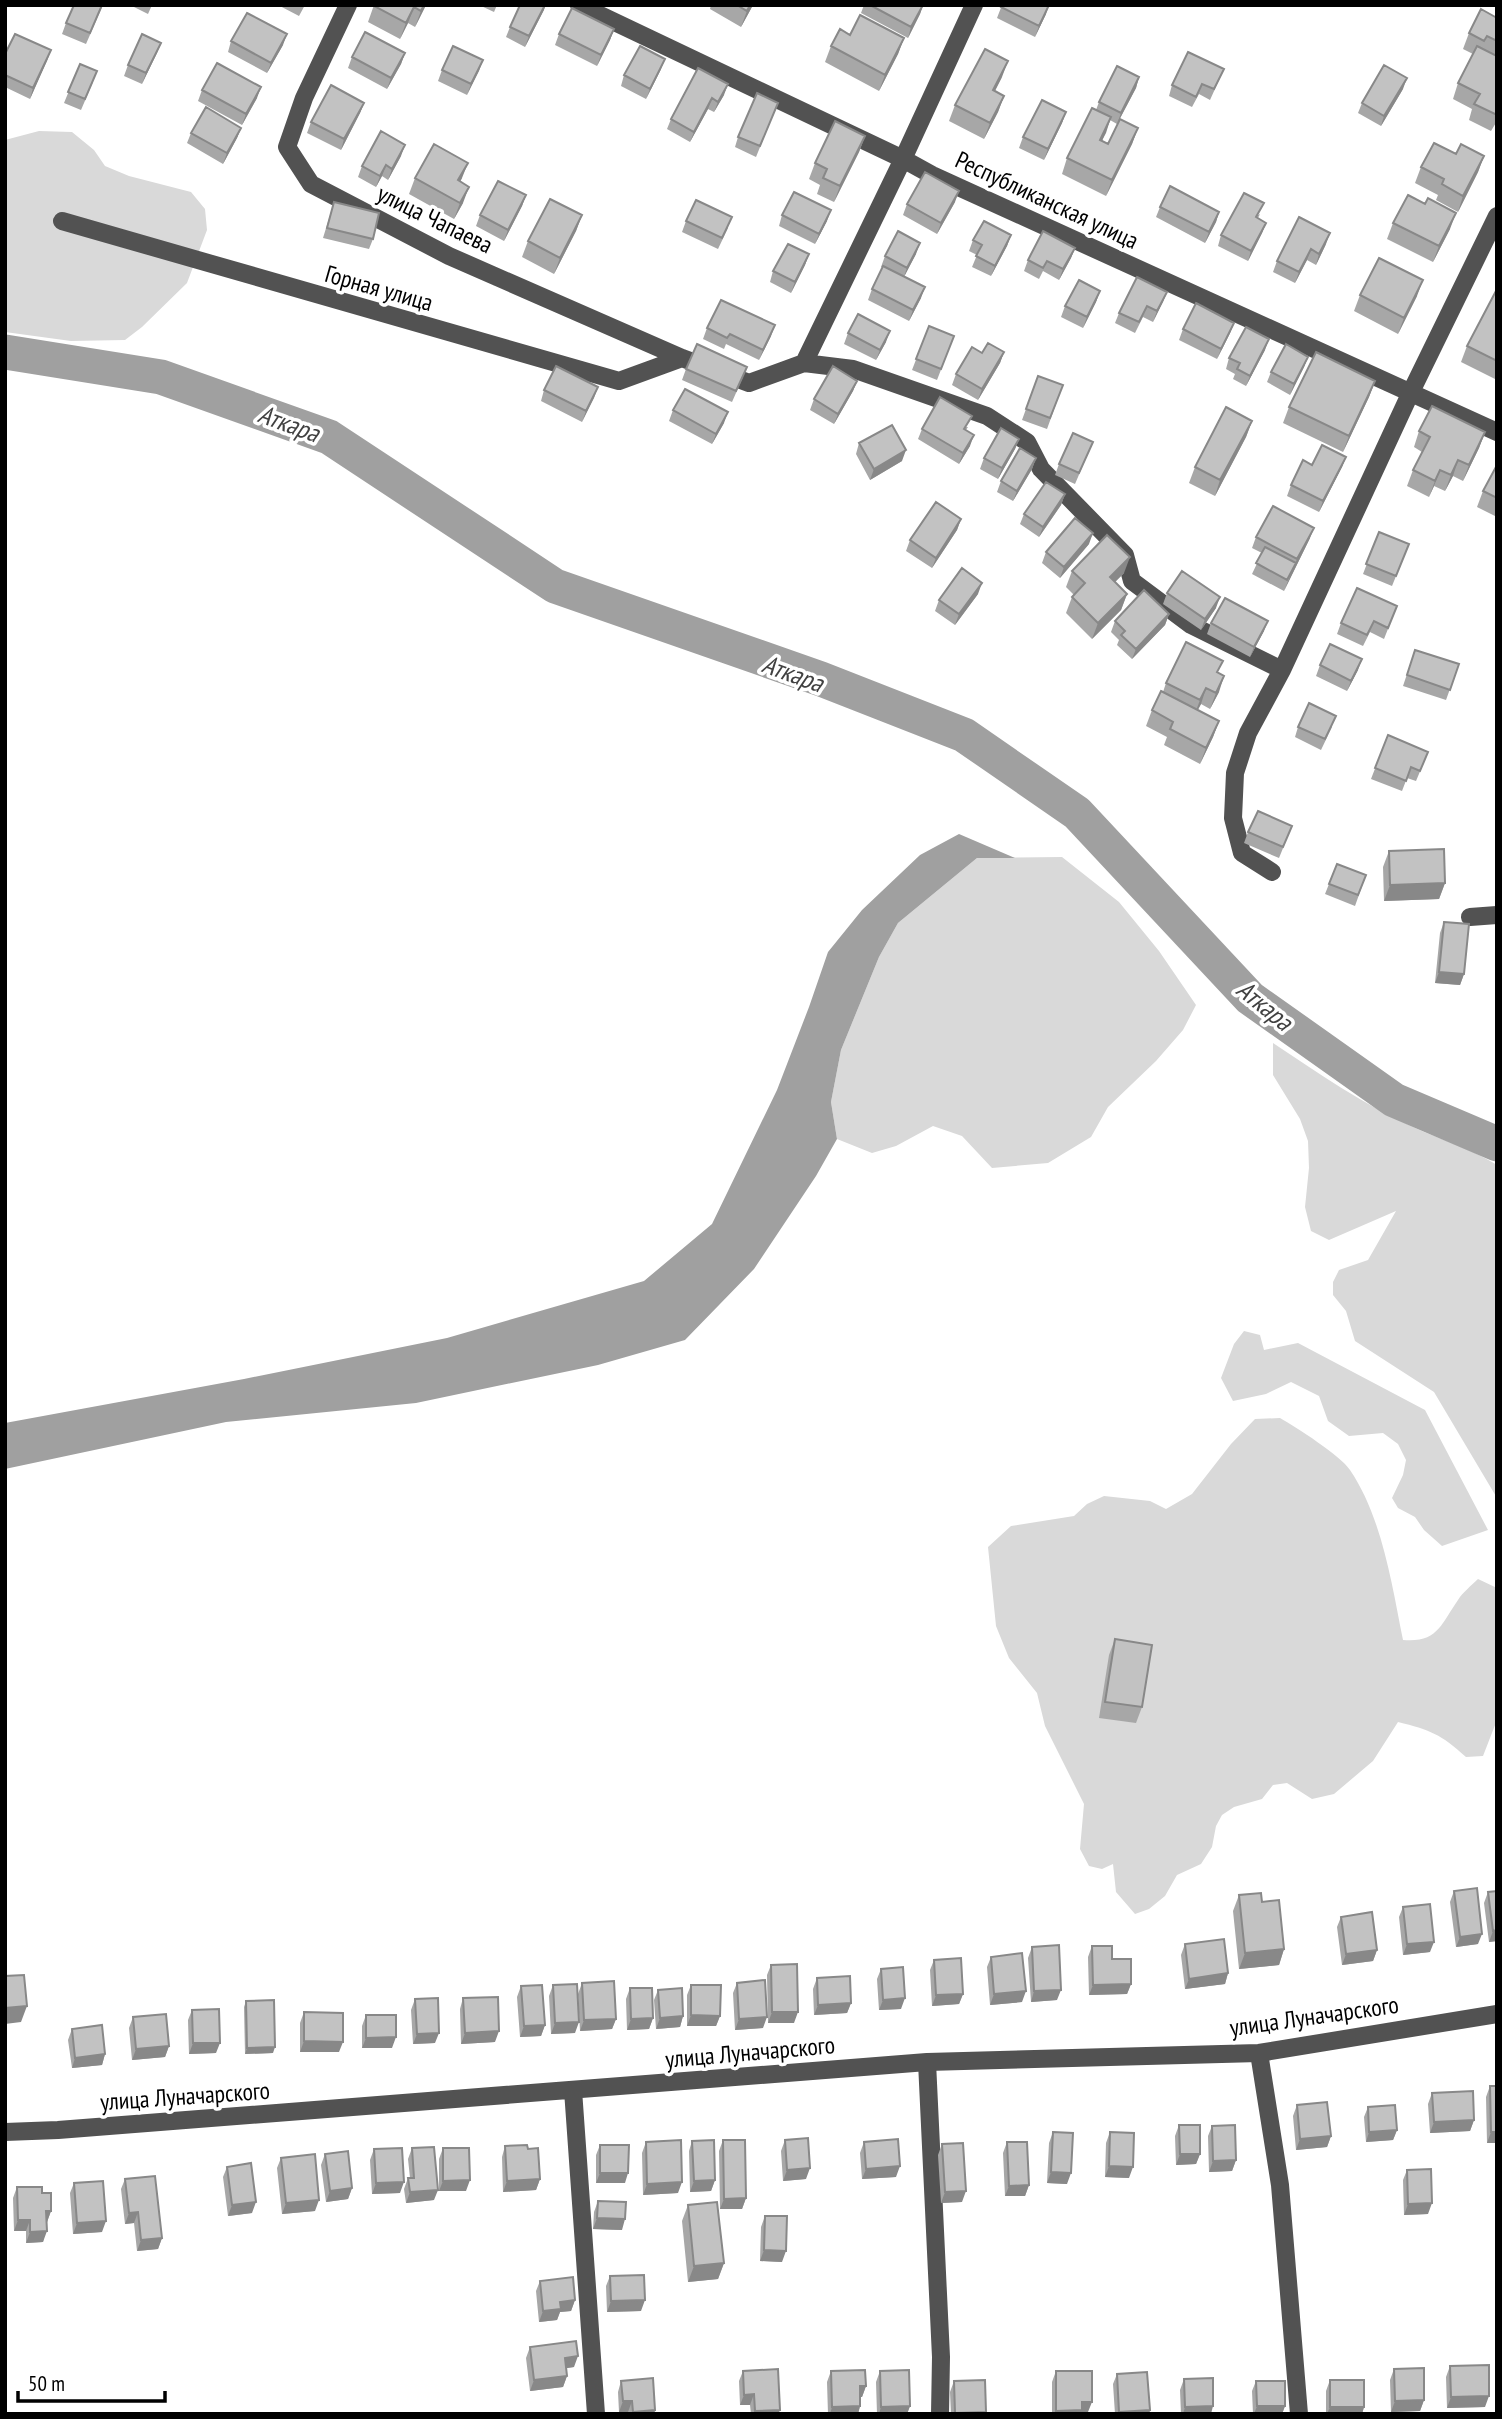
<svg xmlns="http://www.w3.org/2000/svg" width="1502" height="2419" font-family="'PT Sans Narrow',sans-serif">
<rect width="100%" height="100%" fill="#fff"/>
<path fill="#d9d9d9" d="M39,131L72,132L94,150L105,166L129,176L191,192L205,209L207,230L187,283L142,327L125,340L71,341L5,332V140Z
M1062,857L1119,902L1159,951L1196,1005L1183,1030L1156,1061L1108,1107L1091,1137L1048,1163L992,1168L962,1136L933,1126L896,1146L872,1153L837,1139L831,1102L841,1050L879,957L898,923L977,858Z
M1273,1043C1318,1073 1363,1104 1413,1127C1441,1140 1470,1148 1497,1165V1498L1434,1392L1355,1341L1346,1311L1333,1295V1282L1339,1270L1368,1260L1396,1211L1329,1240L1311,1231L1305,1207L1309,1168L1308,1141L1300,1119L1273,1075Z
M1244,1331L1260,1335L1264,1350L1298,1343L1425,1410L1488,1530L1442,1546L1424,1530L1415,1517L1398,1508L1392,1498L1403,1475L1406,1460L1398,1444L1383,1433L1349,1436L1328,1421L1319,1396L1291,1382L1266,1394L1233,1401L1221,1378L1234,1344Z
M1280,1418C1296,1427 1341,1456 1350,1470C1382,1517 1392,1585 1403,1640C1438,1643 1441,1624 1458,1600C1463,1592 1471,1586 1478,1579L1497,1588V1720L1483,1756L1466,1757C1441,1734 1430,1730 1398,1722L1373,1761L1334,1794L1312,1799L1287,1783L1273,1785L1262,1799L1234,1807L1222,1815L1216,1826L1212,1847L1201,1864L1177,1875L1165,1896L1149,1909L1135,1914L1116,1892L1113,1864L1102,1869L1089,1866L1080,1849L1084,1804L1045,1726L1037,1693L1009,1658L996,1626L988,1547L1011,1526L1074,1516L1087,1504L1104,1496L1150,1501L1166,1509L1192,1494L1231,1444L1255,1419Z"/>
<path fill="#a0a0a0" d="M959,834L1015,858H977L898,923L879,957L841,1050L831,1102L837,1139L816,1176L754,1269L685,1340L598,1365L416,1403L226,1422L5,1469V1423L244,1379L447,1338L644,1281L712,1224L777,1090L809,1007L828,952L862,910L920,855Z"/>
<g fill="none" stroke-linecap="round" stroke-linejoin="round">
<path stroke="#a0a0a0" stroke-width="35" d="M5,352L161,377L329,437L555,586L821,679L964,735L1077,813L1250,998L1394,1100L1497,1144"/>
<path stroke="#525252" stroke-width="18" d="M348,5L304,98L287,147L311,184L449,256L682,358L749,383L804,363L903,159L974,5
M579,5L903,159L932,175L1497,432
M62,221L619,381L682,358
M804,363L853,369L987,416L1027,442L1041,469L1125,555L1132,581L1191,625L1282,670
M1272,872L1242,853L1233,818L1235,773L1248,733L1282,670L1410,394L1497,216
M1470,917L1497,915
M1259,2053L1280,2185L1299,2414
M927,2062L941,2357L940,2414
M573,2090L596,2414
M5,2132L58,2130L927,2062L1259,2053L1497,2014"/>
</g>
<path fill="#a7a7a7" d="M103,5L86,44L62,34L66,23Z
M130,5H152L148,14Z
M278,5H305L299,16Z
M374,5H426L415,27L408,23L400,39L368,22Z
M479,5H497L494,12Z
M520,5H546L525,47L506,37L510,27Z
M711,5H753L741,27L710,9Z
M864,5H923L920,14L908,38L861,13Z
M1002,5L1046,14L1035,37L997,18Z
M1497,18V121L1491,131L1469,120L1472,109L1453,99L1458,83L1473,54L1463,49L1469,33Z
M614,29L610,40L597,66L555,45L559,34Z
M850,35L904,38L898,54L879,91L825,62L831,46Z
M231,41L283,45L267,73L228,52Z
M161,43L142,84L124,76L128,65Z
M51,50L30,99L5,87V54Z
M405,53L401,64L387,89L348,68L352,57Z
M483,60L467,95L438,81L442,70Z
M80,64L93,82L81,110L64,103Z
M698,68L724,95L714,112L708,109L690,142L667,129L671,119Z
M661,69L646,99L621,86L624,75Z
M1224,69L1210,100L1199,94L1192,107L1169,96L1172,85Z
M1002,77L995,91L1004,96L998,112L984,139L949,121L955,105Z
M1139,77L1136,88L1117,124L1110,120L1102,141L1108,144L1138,128L1132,144L1106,196L1062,174L1067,158L1096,110L1099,102Z
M1403,89L1381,126L1358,113L1362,103Z
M202,90L257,98L242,125L198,101Z
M364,103L360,113L341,150L307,133L311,122Z
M778,103L756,157L735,147L738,137Z
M1066,112L1062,123L1044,160L1019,148L1023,137Z
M241,128L237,138L223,164L187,143L191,133Z
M865,136L859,152L834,202L817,194L820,185L809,179L815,163Z
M1456,154L1484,156L1478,172L1458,212L1436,200L1438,195L1415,183L1421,167Z
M401,156L388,180L382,176L376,187L358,177L362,166Z
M415,178H462L460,182L463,203L454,219L409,194Z
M526,195L522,206L504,241L476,226L480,215Z
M334,202L373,239L369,249L323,238Z
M955,202L937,234L903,215L907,204Z
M1160,207L1219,212L1216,222L1205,243L1156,217Z
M1260,214L1258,218L1266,223L1262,233L1248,261L1218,246L1221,235Z
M582,215L576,231L554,274L522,257L528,241Z
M782,215L827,221L815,244L779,226Z
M686,221L728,228L718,249L682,232Z
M1393,223L1450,229L1433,262L1387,239Z
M1011,235L1007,246L991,276L972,267L977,255L969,251L973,240Z
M1326,244L1316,265L1307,260L1295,283L1273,272L1277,261Z
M1075,248L1071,258L1059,280L1043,271L1039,279L1024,271L1028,260Z
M809,254L805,265L791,293L770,282L773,271Z
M916,254L904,276L921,298L909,321L868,300L872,289L883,267H881L885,256Z
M1497,289V380L1461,362L1467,346Z
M1100,291L1096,302L1083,328L1061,317L1065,306Z
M1167,292L1153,322L1143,317L1135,333L1115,323L1119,313Z
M1360,295L1417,296L1398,334L1354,311Z
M1234,323L1230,333L1217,359L1179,340L1183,329Z
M929,326L954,336L937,380L912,370Z
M707,328L771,336L759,360L726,344L724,349L703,339Z
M848,333L886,342L876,360L844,344Z
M1265,350L1246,386L1233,379L1235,374L1226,369L1229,358Z
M1004,352L1000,363L978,400L952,385L956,374L982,353Z
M1308,357L1304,367L1290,395L1267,382L1271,372Z
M686,369L743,377L732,402L682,380Z
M1038,376L1063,385L1047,429L1022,420Z
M857,381L853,391L834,424L810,410L814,399Z
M1375,381L1369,397L1343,452L1283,423L1289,407Z
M598,387L582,422L541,401L544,390Z
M673,410L724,423L712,444L669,421Z
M1252,421L1246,437L1215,496L1189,483L1195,467Z
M968,427L966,430L970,446L959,464L918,439L922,429Z
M1419,431L1485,432L1479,448L1463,481L1453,476L1445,491L1434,486L1429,497L1407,486L1413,470L1422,452L1414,447Z
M1019,439L1015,449L998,479L980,469L984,458Z
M1093,442L1075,484L1055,475L1059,464Z
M859,443L902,461L870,480L856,454Z
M1346,457L1342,467L1319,512L1287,496L1291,485L1312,465Z
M1036,458L1032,469L1013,501L997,492L1001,481Z
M1497,465V517L1477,507L1483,491Z
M1065,494L1061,505L1039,537L1020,524L1024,514Z
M961,519L957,530L932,568L906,551L910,540Z
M1379,532L1409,544L1392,586L1363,574Z
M1256,537L1310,538L1284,591L1252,574L1262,553L1252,548Z
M1089,544L1060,578L1042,563L1046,552Z
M1072,571L1124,573L1115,582L1127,594L1121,610L1092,639L1066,613L1072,597L1074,595L1066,587Z
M1167,593L1216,608L1201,630L1163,604Z
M978,594L955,625L935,611L939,600Z
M1397,606L1384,639L1370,632L1363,646L1337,634L1341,623Z
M1169,614L1165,625L1132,659L1117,645L1119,640L1111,632L1115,621Z
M1211,623L1264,631L1250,657L1207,634Z
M1415,650L1459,664L1446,700L1403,686Z
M1320,665L1358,670L1347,691L1316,676Z
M1219,673V692L1210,709L1201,704L1198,710L1219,721L1213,737L1200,764L1164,745L1167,737L1146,726L1152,710L1163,692L1166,683Z
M1298,727H1332L1321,750L1295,737Z
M1388,735L1424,762L1416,781L1407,778L1402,791L1371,779Z
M1292,826L1279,858L1244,843L1248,832Z
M1389,851L1445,883L1439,899L1384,901L1383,867Z
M1337,864L1366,875L1355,906L1325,894Z
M1444,922L1464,974L1460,985L1435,983L1440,933Z
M1115,1639L1142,1707L1136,1723L1099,1718L1109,1655Z
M1454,1891L1478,1944L1456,1947L1450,1902Z
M1488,1892L1497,1941L1489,1942L1484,1903Z
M1239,1895L1284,1949L1279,1965L1239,1969L1233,1911Z
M1403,1907L1430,1952L1403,1955L1399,1917Z
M1341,1917L1377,1950L1373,1961L1342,1965L1337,1927Z
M1185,1944L1228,1973L1225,1984L1185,1989L1181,1955Z
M1092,1946L1112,1959L1131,1984L1127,1994L1089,1995L1088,1957Z
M1032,1947L1057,2000L1031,2002L1028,1958Z
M991,1957L1022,2002L990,2005L987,1967Z
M934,1960L963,1994L959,2004L932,2006L930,1970Z
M771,1965L794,2023H768L767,1975Z
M881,1969L901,2009L879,2010L877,1979Z
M817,1978L851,2003L847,2013L814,2015L813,1989Z
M582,1983L616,2019L612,2029L580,2031L578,1994Z
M737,1983L763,2028L735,2030L733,1993Z
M553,1985L575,2033L551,2034L549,1996Z
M691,1985L720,2016L716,2026H687V1995Z
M521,1986L545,2025L541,2036L520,2037L517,1997Z
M630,1988L653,2018L649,2029L627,2030L626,1999Z
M658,1990L683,2016L680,2027L656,2029L654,2000Z
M463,1998L495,2042L461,2044L460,2009Z
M415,1999L435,2043L413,2044L411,2010Z
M246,2001L273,2053L245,2054L244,2007Z
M192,2010L216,2053L189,2054L188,2020Z
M304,2012L339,2052H300V2023Z
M366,2015L392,2048H362V2026Z
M133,2017L169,2046L165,2057L132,2060L129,2028Z
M72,2029L105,2054L102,2065L72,2068L68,2040Z
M1490,2086H1497V2143H1487L1486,2097Z
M1432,2093L1474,2120L1470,2131L1430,2133L1428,2104Z
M1297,2105L1331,2136L1327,2147L1296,2150L1293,2116Z
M1368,2107L1397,2130L1393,2140L1366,2142L1364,2117Z
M1179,2125L1200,2154L1196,2164L1176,2165L1175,2136Z
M1212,2126L1236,2160L1232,2171L1209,2172L1208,2136Z
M1053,2132L1067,2184L1047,2183L1049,2143Z
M1110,2132L1129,2178L1105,2177L1106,2143Z
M723,2140L746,2198L742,2209H720L719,2151Z
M785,2140L806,2179L783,2181L781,2151Z
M692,2141L715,2180L711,2191L690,2192L689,2151Z
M646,2142L678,2193L643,2195L642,2153Z
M864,2142L896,2177L862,2179L860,2153Z
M1007,2142L1029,2185L1025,2196H1005L1003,2153Z
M942,2144L962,2202L941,2203L938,2155Z
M600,2145L625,2183H596V2155Z
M505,2146L540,2179L536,2190L503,2192L502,2157Z
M412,2148L434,2200L406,2203L404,2189L408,2178H410L408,2159Z
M443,2148L466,2191H439V2159Z
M374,2149L400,2193L372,2194L370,2160Z
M325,2154L352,2188L348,2199L326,2202L321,2165Z
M281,2158L315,2211L282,2214L277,2168Z
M227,2167L252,2213L228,2216L223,2177Z
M1407,2170L1428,2214L1404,2215L1403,2180Z
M125,2179L162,2238L158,2249L137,2251L134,2223L125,2224L121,2189Z
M74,2183L102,2232L73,2234L70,2193Z
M17,2187L42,2193L51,2211L47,2222L43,2242L26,2243V2231H14L13,2198Z
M598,2201L622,2230L593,2229L594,2212Z
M688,2205L724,2263L718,2279L688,2282L682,2221Z
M765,2216L782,2262L760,2261L761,2227Z
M610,2276L641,2311L607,2312L606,2286Z
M540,2281L575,2300L571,2311L560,2312L557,2320L539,2322L536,2291Z
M530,2347L574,2367L566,2368L567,2376L563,2387L530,2391L526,2358Z
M1450,2366L1485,2407L1447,2408L1446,2377Z
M1394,2369L1424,2400L1420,2411L1391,2412L1390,2380Z
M743,2371L780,2410L778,2414H751L750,2405H740L739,2381Z
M831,2371L866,2386L862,2397H860V2406L858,2414H828L827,2382Z
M880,2371L910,2406L907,2414H877L876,2382Z
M1056,2371L1088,2412H1081V2414H1052V2382Z
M1117,2374L1150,2410L1149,2414H1115L1113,2384Z
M1184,2379L1211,2414H1181L1180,2390Z
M1330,2380L1364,2407L1362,2414H1326V2391Z
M621,2381L655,2410L654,2414H628V2412H619L618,2392Z
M954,2381L986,2412L985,2414H951L950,2392Z
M1256,2381L1285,2406L1282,2414H1253L1252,2391Z"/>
<path fill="#888" d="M424,5H426L415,27L421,11Z
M545,5L544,10L525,47L529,36Z
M750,5H753L741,27L747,11Z
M923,5L920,14L908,38L911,27Z
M1049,5L1046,14L1035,37L1039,26Z
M414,7L408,23L400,39L406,23Z
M614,29L610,40L597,66L601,55Z
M287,34L283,45L267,73L271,63Z
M904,38L898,54L879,91L885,75Z
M161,43L157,53L142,84L146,73Z
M51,50L47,61L30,99L33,88Z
M405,53L401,64L387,89L391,78Z
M665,59L661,69L646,99L650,89Z
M483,60L479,71L467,95L471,84Z
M1008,61L1002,77L987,106L993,90Z
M1139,77L1136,88L1117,124L1121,113Z
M1407,78L1403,89L1381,126L1384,116Z
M728,84L724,95L714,112L718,102Z
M261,87L257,98L242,125L246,114Z
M1004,96L998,112L984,139L990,123Z
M712,98L708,109L690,142L694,132Z
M364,103L360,113L341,150L344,139Z
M1066,112L1062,123L1044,160L1048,149Z
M1111,117L1106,133L1094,156L1100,140Z
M241,128L237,138L223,164L227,153Z
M1138,128L1132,144L1106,196L1112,180Z
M865,136L859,152L834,202L840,186Z
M405,145L401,156L388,180L392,169Z
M1484,156L1478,172L1458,212L1463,196Z
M468,163L462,178L452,196L458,180Z
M386,165L382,176L376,187L380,176Z
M469,187L463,203L454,219L460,203Z
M959,191L955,202L937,234L941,223Z
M526,195L522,206L504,241L508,230Z
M831,210L827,221L815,244L819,234Z
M1219,212L1216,222L1205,243L1209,232Z
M1456,213L1450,229L1433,262L1439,246Z
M582,215L576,231L554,274L560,258Z
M1266,223L1262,233L1248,261L1251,251Z
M1330,233L1326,244L1316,265L1319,254Z
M1011,235L1007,246L991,276L995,266Z
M920,243L916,254L903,279L907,268Z
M1075,248L1071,258L1059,280L1063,269Z
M1311,249L1307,260L1295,283L1299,272Z
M809,254L805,265L791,293L795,282Z
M1423,280L1417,296L1398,334L1404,318Z
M925,287L921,298L909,321L913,310Z
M1100,291L1096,302L1083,328L1087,317Z
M1167,292L1163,302L1153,322L1157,311Z
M1234,323L1230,333L1217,359L1221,349Z
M775,325L771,336L759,360L763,350Z
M890,331L886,342L876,360L880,350Z
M1269,339L1265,350L1246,386L1250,376Z
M1004,352L1000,363L978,400L982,389Z
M1308,357L1304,367L1290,395L1294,384Z
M857,381L853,391L834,424L838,414Z
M1375,381L1369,397L1343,452L1349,436Z
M598,387L594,398L582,422L586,411Z
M728,412L724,423L712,444L716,434Z
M1252,421L1246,437L1215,496L1220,480Z
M1485,432L1479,448L1463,481L1469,465Z
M974,435L970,446L959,464L963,453Z
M1019,439L1015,449L998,479L1002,468Z
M906,450L902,461L870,480L874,469Z
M1346,457L1342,467L1319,512L1323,501Z
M1036,458L1032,469L1013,501L1017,491Z
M1458,460L1453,476L1445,491L1451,475Z
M1440,470L1434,486L1429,497L1435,481Z
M1065,494L1061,505L1039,537L1043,527Z
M961,519L957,530L932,568L936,558Z
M1314,528L1310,538L1284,591L1297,559Z
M1093,533L1089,544L1060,578L1064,567Z
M1130,557L1124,573L1104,593L1110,577Z
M982,583L978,594L955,625L959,614Z
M1127,594L1121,610L1092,639L1098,623Z
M1220,597L1216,608L1201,630L1205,619Z
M1169,614L1165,625L1132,659L1136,649Z
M1268,621L1264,631L1250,657L1254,647Z
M1362,659L1358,670L1347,691L1351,681Z
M1224,676L1219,692L1210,709L1216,693Z
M1206,688L1201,704L1194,716L1200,700Z
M1219,721L1213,737L1200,764L1206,748Z
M1445,883L1439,899L1384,901L1390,885Z
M1439,972L1464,974L1460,985L1435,983Z
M1497,1930V1941L1489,1942L1493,1931Z
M1482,1934L1478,1944L1456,1947L1460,1937Z
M1434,1942L1430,1952L1403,1955L1407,1944Z
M1284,1949L1279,1965L1239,1969L1245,1953Z
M1377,1950L1373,1961L1342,1965L1346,1954Z
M1228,1973L1225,1984L1185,1989L1189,1979Z
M1131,1984L1127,1994L1089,1995L1093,1985Z
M1061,1990L1057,2000L1031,2002L1034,1991Z
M1026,1991L1022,2002L990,2005L994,1994Z
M963,1994L959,2004L932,2006L936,1995Z
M905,1998L901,2009L879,2010L883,2000Z
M851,2003L847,2013L814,2015L818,2005Z
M27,2006L21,2022L5,2024V2008Z
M772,2012H798L794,2023H768Z
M691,2015L720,2016L716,2026H687Z
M683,2016L680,2027L656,2029L660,2018Z
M767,2017L763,2028L735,2030L739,2019Z
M653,2018L649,2029L627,2030L631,2019Z
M616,2019L612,2029L580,2031L584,2020Z
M579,2022L575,2033L551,2034L555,2023Z
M545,2025L541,2036L520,2037L524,2026Z
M499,2031L495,2042L461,2044L465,2033Z
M439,2033L435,2043L413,2044L417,2034Z
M396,2037L392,2048H362L366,2038Z
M304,2041L343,2042L339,2052H300Z
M193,2043H220L216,2053L189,2054Z
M169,2046L165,2057L132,2060L136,2049Z
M275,2047L273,2053L245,2054L247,2048Z
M105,2054L102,2065L72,2068L75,2058Z
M1474,2120L1470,2131L1430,2133L1434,2122Z
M1397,2130L1393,2140L1366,2142L1369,2132Z
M1491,2132H1497V2143H1487Z
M1331,2136L1327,2147L1296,2150L1300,2139Z
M1180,2154H1200L1196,2164L1176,2165Z
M1236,2160L1232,2171L1209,2172L1213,2161Z
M900,2166L896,2177L862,2179L866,2169Z
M1109,2166L1133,2167L1129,2178L1105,2177Z
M810,2168L806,2179L783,2181L787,2170Z
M1051,2172L1071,2173L1067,2184L1047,2183Z
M600,2173H628L625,2183H596Z
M540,2179L536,2190L503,2192L507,2181Z
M470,2180L466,2191H439L443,2181Z
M715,2180L711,2191L690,2192L694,2181Z
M404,2182L400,2193L372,2194L376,2183Z
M682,2182L678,2193L643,2195L647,2184Z
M1029,2185L1025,2196H1005L1009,2186Z
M352,2188L348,2199L326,2202L330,2191Z
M438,2190L434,2200L406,2203L410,2192Z
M966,2191L962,2202L941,2203L945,2192Z
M746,2198L742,2209H720L724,2199Z
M319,2200L315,2211L282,2214L286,2203Z
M256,2202L252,2213L228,2216L232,2205Z
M1432,2203L1428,2214L1404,2215L1408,2204Z
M46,2211H51L47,2222H42Z
M138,2212L134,2223L125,2224L129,2213Z
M597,2218L625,2219L622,2230L593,2229Z
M18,2220H30L26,2231H14Z
M106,2221L102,2232L73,2234L77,2223Z
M47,2231L43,2242L26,2243L30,2232Z
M162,2238L158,2249L137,2251L141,2240Z
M764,2250L786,2251L782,2262L760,2261Z
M724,2263L718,2279L688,2282L694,2266Z
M575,2300L571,2311L560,2312L557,2320L539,2322L543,2311L560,2302Z
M645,2300L641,2311L607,2312L611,2301Z
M578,2356L574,2367L561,2369L565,2358Z
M567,2376L563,2387L530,2391L534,2380Z
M860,2386H866L862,2397H856Z
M754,2394L750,2405H740L744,2395Z
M1489,2396L1485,2407L1447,2408L1451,2397Z
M1424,2400L1420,2411L1391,2412L1395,2401Z
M623,2401H632L628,2412H619Z
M1082,2402H1092L1088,2412H1081V2414H1055L1056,2411Z
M860,2406L858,2414H830L832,2407Z
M910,2406L907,2414H879L881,2407Z
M1213,2406L1211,2414H1183L1185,2407Z
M1257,2406H1285L1282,2414H1254Z
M1330,2407H1364L1362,2414H1327Z
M655,2410L654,2414H632L633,2412Z
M780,2410L778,2414H754L755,2411Z
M1150,2410L1149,2414H1119V2412Z
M986,2412L985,2414H955V2413Z"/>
<path fill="#c2c2c2" stroke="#888" stroke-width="2" d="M74,5H102L90,33L66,23Z
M374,5H424L421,11L414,7L406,23L374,6Z
M520,5H545L529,36L510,27Z
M737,5H750L747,11Z
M870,5H923L911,27Z
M1002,5H1049L1039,26L1001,7Z
M572,8L614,29L601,55L559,34Z
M1481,9L1497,18V41L1487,36L1484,41L1469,33Z
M247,13L287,34L271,63L231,41Z
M860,15L904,38L885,75L831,46L840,29L850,35Z
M365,32L405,53L391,78L352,57Z
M15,34L51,50L33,88L5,75V54Z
M142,34L161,43L146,73L128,65Z
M453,46L483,60L471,84L442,70Z
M640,46L665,59L650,89L624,75Z
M1477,46L1497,56V115L1474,104L1480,94L1458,83Z
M985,49L1008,61L993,90L1004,96L990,123L955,105Z
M1188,52L1224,69L1214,89L1202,84L1196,97L1172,85Z
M217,63L261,87L246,114L202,90Z
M80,64L97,71L85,99L68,92Z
M1384,65L1407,78L1384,116L1362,103Z
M1117,66L1139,77L1121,113L1099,102Z
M698,68L728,84L718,102L712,98L694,132L671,119Z
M331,85L364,103L344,139L311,122Z
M757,93L778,103L760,146L738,137Z
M1042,100L1066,112L1048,149L1023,137Z
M206,107L241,128L227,153L191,133Z
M1092,108L1111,117L1100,140L1108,144L1120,119L1138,128L1112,180L1067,158Z
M835,121L865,136L840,186L823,178L827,169L815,163Z
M381,131L405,145L392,169L386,165L380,176L362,166Z
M1434,143L1456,154L1461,144L1484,156L1463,196L1442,184L1444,179L1421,167Z
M434,144L468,163L458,180L469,187L460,203L415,178Z
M925,172L959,191L941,223L907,204Z
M498,181L526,195L508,230L480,215Z
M1170,186L1219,212L1209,232L1160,207Z
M794,192L831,210L819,234L782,215Z
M1244,193L1264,203L1256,217L1266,223L1251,251L1221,235Z
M1408,195L1425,204L1428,198L1456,213L1439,246L1393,223Z
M550,199L582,215L560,258L528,241Z
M696,200L732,217L722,238L686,221Z
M334,202L379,213L373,239L327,228Z
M1299,217L1330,233L1319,254L1311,249L1299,272L1277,261Z
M984,221L1011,235L995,266L976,256L982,245L973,240Z
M898,231L920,243L907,268L885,256Z
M1043,231L1075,248L1063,269L1047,261L1043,268L1028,260Z
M788,244L809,254L795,282L773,271Z
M1379,258L1423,280L1404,318L1360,295Z
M883,266L925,287L913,310L872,289Z
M1137,277L1167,292L1157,311L1147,306L1139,322L1119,313Z
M1079,280L1100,291L1087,317L1065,306Z
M1497,289V361L1467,346Z
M721,300L775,325L763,350L730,334L727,338L707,328Z
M1196,303L1234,323L1221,349L1183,329Z
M858,314L890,331L880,350L848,333Z
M929,326L954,336L941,369L916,359Z
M1246,327L1269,339L1250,376L1237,369L1240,363L1229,358Z
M988,343L1004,352L982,389L956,374L972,347L982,353Z
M697,344L747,367L736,391L686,369Z
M1286,344L1308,357L1294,384L1271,372Z
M1316,352L1375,381L1349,436L1289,407Z
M556,366L598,387L586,411L544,390Z
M833,366L857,381L838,414L814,399Z
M1038,376L1063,385L1050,418L1026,409Z
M685,389L728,412L716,434L673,410Z
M940,397L972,416L964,429L974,435L963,453L922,429Z
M1432,406L1485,432L1469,465L1458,460L1451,475L1440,470L1435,481L1413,470L1430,437L1419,431Z
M1226,407L1252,421L1220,480L1195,467Z
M892,425L906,450L874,469L859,443Z
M1001,428L1019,439L1002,468L984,458Z
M1073,433L1093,442L1079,473L1059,464Z
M1322,445L1346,457L1323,501L1291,485L1303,460L1312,465Z
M1020,448L1036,458L1017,491L1001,481Z
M1497,465V498L1483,491Z
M1046,482L1065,494L1043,527L1024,514Z
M936,502L961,519L936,558L910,540Z
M1273,506L1314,528L1297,559L1256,537Z
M1075,518L1093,533L1064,567L1046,552Z
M1379,532L1409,544L1396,576L1366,564Z
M1107,535L1130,557L1110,577L1127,594L1098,623L1072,597L1085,583L1072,571Z
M1265,547L1296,563L1287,580L1256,563Z
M962,568L982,583L959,614L939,600Z
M1182,571L1220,597L1205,619L1167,593Z
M1357,588L1397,606L1388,628L1374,621L1367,635L1341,623Z
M1144,590L1169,614L1136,649L1121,635L1125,631L1115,621Z
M1225,598L1268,621L1254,647L1211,623Z
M1186,642L1223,661L1217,672L1224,676L1216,693L1206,688L1200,700L1166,683Z
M1330,644L1362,659L1351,681L1320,665Z
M1415,650L1459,664L1450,690L1407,675Z
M1161,691L1219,721L1206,748L1170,729L1173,722L1152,710Z
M1309,703L1336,716L1325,739L1298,727Z
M1388,735L1428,752L1420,771L1411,767L1406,781L1375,768Z
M1258,811L1292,826L1283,847L1248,832Z
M1444,849L1445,883L1390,885L1389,851Z
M1337,864L1366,875L1358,895L1329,884Z
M1444,922L1469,924L1464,974L1439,972Z
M1115,1639L1152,1645L1142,1707L1105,1702Z
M1477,1888L1482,1934L1460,1937L1454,1891Z
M1497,1891V1930L1493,1931L1488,1892Z
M1261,1893L1262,1902L1279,1900L1284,1949L1245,1953L1239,1895Z
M1430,1904L1434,1942L1407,1944L1403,1907Z
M1372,1912L1377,1950L1346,1954L1341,1917Z
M1224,1939L1228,1973L1189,1979L1185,1944Z
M1059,1945L1061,1990L1034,1991L1032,1947Z
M1092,1946H1112V1959H1131V1984L1093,1985Z
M1022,1953L1026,1991L994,1994L991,1957Z
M961,1958L963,1994L936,1995L934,1960Z
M797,1964L798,2012H772L771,1965Z
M903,1967L905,1998L883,2000L881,1969Z
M24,1975L27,2006L5,2008V1976Z
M850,1976L851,2003L818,2005L817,1978Z
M765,1980L767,2017L739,2019L737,1983Z
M614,1981L616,2019L584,2020L582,1983Z
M577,1984L579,2022L555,2023L553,1985Z
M542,1985L545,2025L524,2026L521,1986Z
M691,1985H721L720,2016L691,2015Z
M630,1988H652L653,2018L631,2019Z
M682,1988L683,2016L660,2018L658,1990Z
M498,1997L499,2031L465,2033L463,1998Z
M438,1998L439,2033L417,2034L415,1999Z
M274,2000L275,2047L247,2048L246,2001Z
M219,2009L220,2043H193L192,2010Z
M304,2012L343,2013V2042L304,2041Z
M166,2014L169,2046L136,2049L133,2017Z
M366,2015H396V2037L366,2038Z
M102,2025L105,2054L75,2058L72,2029Z
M1490,2086H1497V2132H1491Z
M1473,2091L1474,2120L1434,2122L1432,2093Z
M1327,2102L1331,2136L1300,2139L1297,2105Z
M1395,2105L1397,2130L1369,2132L1368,2107Z
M1179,2125H1200V2154H1180Z
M1235,2125L1236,2160L1213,2161L1212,2126Z
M1053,2132L1073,2133L1071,2173L1051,2172Z
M1110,2132L1134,2133L1133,2167L1109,2166Z
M808,2138L810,2168L787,2170L785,2140Z
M898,2139L900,2166L866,2169L864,2142Z
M681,2140L682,2182L647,2184L646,2142Z
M714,2140L715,2180L694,2181L692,2141Z
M723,2140H745L746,2198L724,2199Z
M1007,2142H1027L1029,2185L1009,2186Z
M963,2143L966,2191L945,2192L942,2144Z
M527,2145L528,2149L538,2148L540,2179L507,2181L505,2146Z
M600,2145H629L628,2173H600Z
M434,2147L438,2190L410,2192L408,2178H414L412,2148Z
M402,2148L404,2182L376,2183L374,2149Z
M443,2148H469L470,2180L443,2181Z
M348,2151L352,2188L330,2191L325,2154Z
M315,2154L319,2200L286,2203L281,2158Z
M251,2163L256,2202L232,2205L227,2167Z
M1431,2169L1432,2203L1408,2204L1407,2170Z
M155,2176L162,2238L141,2240L138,2212L129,2213L125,2179Z
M103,2181L106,2221L77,2223L74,2183Z
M17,2187H42V2193H51V2211H46L47,2231L30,2232V2220H18Z
M598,2201L626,2202L625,2219L597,2218Z
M717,2202L724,2263L694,2266L688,2205Z
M765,2216H787L786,2251L764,2250Z
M644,2275L645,2300L611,2301L610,2276Z
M573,2277L575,2300L560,2302L561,2309L543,2311L540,2281Z
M576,2341L578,2356L565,2358L567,2376L534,2380L530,2347Z
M1489,2365V2396L1451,2397L1450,2366Z
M1424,2368V2400L1395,2401L1394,2369Z
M778,2369L780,2410L755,2411L754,2394L744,2395L743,2371Z
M865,2370L866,2386H860V2406L832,2407L831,2371Z
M909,2370L910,2406L881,2407L880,2371Z
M1056,2371H1092V2402H1082V2410L1056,2411Z
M1147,2372L1150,2410L1119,2412L1117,2374Z
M653,2378L655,2410L633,2412L632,2401H623L621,2381Z
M1213,2378V2406L1185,2407L1184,2379Z
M985,2380L986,2412L955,2413L954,2381Z
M1330,2380H1364V2407H1330Z
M1256,2381H1285V2406H1257Z"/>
<g text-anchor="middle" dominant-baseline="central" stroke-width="7" stroke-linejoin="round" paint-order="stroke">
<g font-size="24" fill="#000" stroke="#fff">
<text transform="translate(1047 200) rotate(25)">Республиканская улица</text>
<text transform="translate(435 219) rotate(26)">улица Чапаева</text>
<text transform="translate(379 288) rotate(16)">Горная улица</text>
<text transform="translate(1314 2016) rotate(-8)">улица Луначарского</text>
<text transform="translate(750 2052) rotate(-5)">улица Луначарского</text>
<text transform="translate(185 2096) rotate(-4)">улица Луначарского</text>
</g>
<g font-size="26" font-style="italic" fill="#414141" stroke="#fff">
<text transform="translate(289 423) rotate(20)">Аткара</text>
<text transform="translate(793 673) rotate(20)">Аткара</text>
<text transform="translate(1265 1005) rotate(39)">Аткара</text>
</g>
</g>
<rect width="1502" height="2419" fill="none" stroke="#000000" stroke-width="14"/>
<path d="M18 2391v10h147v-10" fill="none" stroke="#000000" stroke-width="3.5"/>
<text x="28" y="2391" font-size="21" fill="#000000" stroke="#ffffff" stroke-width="5" paint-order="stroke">50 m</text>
</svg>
